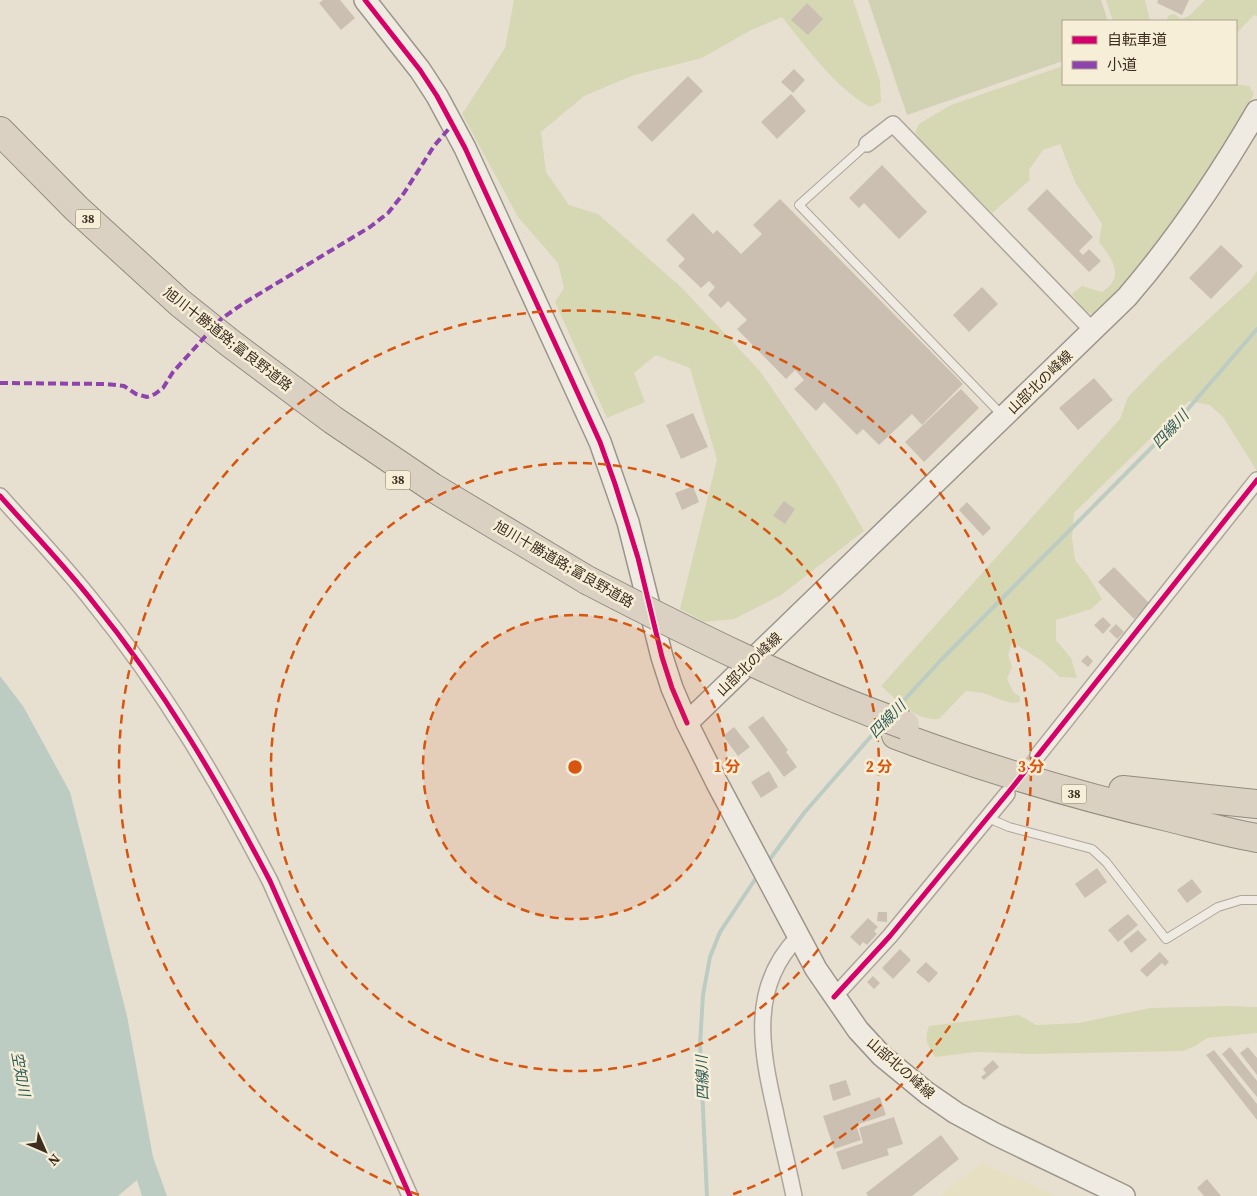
<svg xmlns="http://www.w3.org/2000/svg" width="1257" height="1196" font-family="'Source Serif 4','Noto Sans JP',serif">
<rect width="100%" height="100%" fill="#e7e0d1"/>
<path fill="#e6dfc2" d="M982,1163L1043,1190L1056,1196H940Z"/>
<path fill="#d6d7b3" d="M514,0H853L880,81L881,102L870,107C835,88 807,48 782,17L751,30L702,58L634,75L584,96L541,132L546,172L569,205L598,214L682,288L760,371L834,479L864,531L781,595L734,619L704,622L680,609L717,460L690,368L656,355L634,373L645,402L607,418L555,302L564,288L558,263L518,217L462,114L505,48Z
M1106,0H1145L1150,21H1113Z
M1205,0H1257V16L1254,15L1236,34V21H1166L1169,15L1174,14L1182,19L1190,15Z
M1063,66V84H1233L1249,86L1254,94L1200,186L1159,249L1096,316C1084,312 1079,304 1072,294L1082,286L1102,292C1126,277 1112,259 1099,242L1102,224L1076,184L1060,144L1043,150L1029,170L1030,180L992,213L923,144L915,132L919,124L951,105Z
M1257,271V471L1223,417L1210,405L1189,401L1074,513L1072,538L1075,560L1088,576L1102,599L1091,609L1056,620V640L1071,658L1077,678L1060,677L1042,661L1012,642L1008,655L1012,667L1007,679L1014,693L1020,696V702C1007,705 998,698 986,694C980,692 973,692 966,691L939,719C915,721 898,701 881,686L1120,419L1128,397L1161,363L1250,281Z
M1229,1006L1257,1007V1033L1207,1038L1195,1046L1184,1051L1031,1054L976,1052L935,1057C927,1044 924,1040 929,1026L1019,1015L1036,1025L1079,1023L1150,1008Z"/>
<path fill="#d1d1b3" d="M868,0H1101L1108,21H1063V61L907,115Z"/>
<path fill="#bcccc2" d="M0,676L23,706L70,792L127,1016L153,1157L167,1196H142L137,1180L118,1196H0Z"/>
<g fill="none" stroke-linecap="round" stroke-linejoin="round">
<path stroke="#bcccc2" stroke-width="4" d="M895,710L941,660L1175,424L1257,329
M767,863L804,813L880,726
M707,1196L700,1044L703,995L710,957L720,932L758,875"/>
</g>
<path fill="#cbbfb2" d="M323,0H340L355,18L341,30L319,3Z
M1158,0H1189L1182,15L1157,3Z
M807,3L823,19L808,35L791,20Z
M794,69L805,80L793,93L781,82Z
M688,76L703,91L652,142L637,127Z
M791,94L806,111L777,139L761,122Z
M882,165L927,212L899,239L864,203L859,208L849,198Z
M1047,189L1093,237L1079,251L1083,255L1089,249L1101,261L1089,272L1027,209Z
M780,199L963,384L922,425L912,414L879,445L863,429L857,435L824,402L816,411L794,389L804,380L795,370L786,379L737,329L747,320L728,301L721,308L708,295L715,287L709,281L701,288L678,266L685,259L666,240L693,213L713,234L717,230L741,254L762,234L753,225Z
M1221,245L1243,266L1211,299L1189,278Z
M982,287L998,304L969,332L953,315Z
M1094,378L1113,400L1078,430L1059,408Z
M961,389L979,408L924,462L905,442Z
M693,413L708,447L681,459L666,425Z
M693,486L699,502L682,510L675,493Z
M784,501L795,509L785,524L773,516Z
M967,502L991,528L983,536L959,510Z
M1114,567L1150,604L1134,619L1098,582Z
M1103,617L1111,625L1103,634L1094,625Z
M1116,624L1124,632L1117,639L1109,631Z
M1087,655L1093,661L1088,667L1081,661Z
M763,716L788,750L786,752L797,767L784,777L748,727Z
M734,727L750,747L738,756L723,736Z
M769,771L778,787L761,798L751,782Z
M1097,868L1107,882L1085,898L1075,884Z
M1192,879L1202,892L1187,903L1177,890Z
M878,912H887V922L877,921Z
M1128,914L1138,925L1118,942L1108,930Z
M868,918L878,927L874,931L877,934L867,945L863,942L860,946L850,937Z
M1138,930L1147,940L1131,953L1123,942Z
M900,949L911,960L893,979L882,968Z
M1160,952L1169,962L1165,966L1162,963L1147,977L1140,970Z
M926,962L938,973L929,983L916,972Z
M873,976L880,983L874,989L867,982Z
M1230,1047L1257,1081V1097L1222,1054Z
M1248,1047L1257,1058V1075L1240,1053Z
M1214,1050L1257,1104V1120L1206,1055Z
M993,1060L999,1067L984,1080L981,1077L986,1073L983,1069Z
M846,1080L851,1095L833,1101L829,1085Z
M880,1097L886,1115L856,1125L861,1140L834,1149L823,1116Z
M894,1117L903,1144L887,1149L889,1155L842,1170L836,1152L863,1143L859,1128Z
M941,1135L959,1159L912,1196H868L866,1193Z
M1207,1179L1221,1196H1204L1197,1188Z"/>
<g fill="none" stroke-linecap="round" stroke-linejoin="round">
<path stroke="#c5bcae" stroke-width="15" stroke-dasharray="15 8" stroke-linecap="butt" d="M1017,781L1038,755"/>
<defs>
<path id="lane" d="M867,144L799,205L1002,415
M988,818L1009,827L1092,849L1106,862L1166,939L1218,907L1241,900H1257"/>
<path id="street" d="M867,144L893,124L1093,331
M0,496C31,531 64,565 93,602C163,688 219,783 270,881L410,1196
M1038,755L1257,480
M834,997L890,936L1007,794
M794,1196C788,1167 781,1139 775,1110C761,1049 749,987 798,937"/>
<path id="secondary" d="M365,0L420,70L437,96L465,148L600,442L628,522L662,657L672,688L687,723L717,783L816,969L858,1030L882,1056L927,1093L956,1113L995,1134L1124,1196
M687,723L1127,297C1177,239 1218,178 1257,111"/>
<path id="highway" d="M0,131L77,209L180,303L230,343L333,420L432,487L587,580
M896,735C986,769 1078,796 1172,818C1200,825 1228,833 1257,838
M1123,790L1257,804"/>
</defs>
<use href="#lane" stroke="#ada599" stroke-width="10"/>
<use href="#street" stroke="#ada599" stroke-width="18"/>
<use href="#secondary" stroke="#9c958a" stroke-width="24"/>
<use href="#highway" stroke="#928b80" stroke-width="30"/>
<use href="#lane" stroke="#efebe3" stroke-width="8"/>
<use href="#street" stroke="#efebe3" stroke-width="15"/>
<use href="#secondary" stroke="#efebe3" stroke-width="21"/>
<use href="#highway" stroke="#dad1c2" stroke-width="28"/>
<defs>
<path id="highway-bridge" d="M587,580C691,634 795,686 905,725"/>
</defs>
<use href="#highway-bridge" stroke="#928b80" stroke-width="30" stroke-linecap="butt"/>
<use href="#highway-bridge" stroke="#dad1c2" stroke-width="28"/>
<path stroke="#8e44ad" stroke-width="4" stroke-dasharray="8 4" stroke-linecap="butt" d="M0,383L106,384L124,386L136,394L147,397L155,394L163,388L173,372L221,319L244,303L370,227L388,213L404,193L434,146L453,124"/>
<defs>
<path id="cycleway" d="M365,0L420,70L437,96L465,148L559,352L600,442L615,484L638,558L662,657L672,688L687,723
M0,496C31,531 64,565 93,602C163,688 219,783 270,881L410,1196
M834,997L890,936L1007,794L1257,480"/>
</defs>
<use href="#cycleway" stroke="#f7eed8" stroke-width="8"/>
<use href="#cycleway" stroke="#d6006c" stroke-width="5"/>
</g>
<circle cx="575" cy="767" r="152" fill="#d7550e" fill-opacity=".12"/>
<g fill="none" stroke="#d7550e" stroke-width="2.5" stroke-dasharray="9 6">
<circle cx="575" cy="767" r="152"/>
<circle cx="575" cy="767" r="304"/>
<path d="M419 1195A456 456 0 1 1 731 1195"/>
</g>
<g text-anchor="middle" dominant-baseline="central" stroke-width="5" stroke-linejoin="round" paint-order="stroke">
<g fill="#f7eed8" stroke="#756857" stroke-width="1">
<rect x="75.5" y="209.5" width="25" height="19" rx="4"/>
<rect x="385.5" y="470.5" width="25" height="19" rx="4"/>
<rect x="1061.5" y="784.5" width="25" height="19" rx="4"/>
</g>
<g font-size="12" font-weight="bold" fill="#3d2e20">
<text x="88" y="219">38</text>
<text x="398" y="480">38</text>
<text x="1074" y="794">38</text>
</g>
<g font-size="14" fill="#3d2e20" stroke="#f7eed8">
<text transform="translate(228 339) rotate(38)">旭川十勝道路;富良野道路</text>
<text transform="translate(1040 382) rotate(-44)">山部北の峰線</text>
<text transform="translate(564 564) rotate(30)">旭川十勝道路;富良野道路</text>
<text transform="translate(749 664) rotate(-44)">山部北の峰線</text>
<text transform="translate(901 1068) rotate(41)">山部北の峰線</text>
</g>
<g font-size="15" font-style="italic" fill="#2f5d5a" stroke="#f7eed8">
<text transform="translate(1170 429) rotate(-47)">四線川</text>
<text transform="translate(887 719) rotate(-46)">四線川</text>
<text transform="translate(21 1074) rotate(80)">空知川</text>
<text transform="translate(702 1078) rotate(-92)">四線川</text>
</g>
</g>
<circle cx="575" cy="767" r="8" fill="#d7550e" stroke="#f7eed8" stroke-width="2.5"/>
<g font-size="15" text-anchor="middle" font-weight="bold" fill="#d7550e" stroke="#f7eed8" stroke-width="5" stroke-linejoin="round" paint-order="stroke">
<text x="727" y="772">1 分</text>
<text x="879" y="772">2 分</text>
<text x="1031" y="772">3 分</text>
</g>
<rect x="1062" y="20" width="175" height="65" fill="#f7eed8" stroke="#ada18e"/>
<rect x="1072" y="36" width="25" height="8" fill="#d6006c" stroke="#ada18e"/>
<text x="1107" y="45" font-size="15" fill="#3d2e20">自転車道</text>
<rect x="1072" y="61" width="25" height="8" fill="#8e44ad" stroke="#ada18e"/>
<text x="1107" y="70" font-size="15" fill="#3d2e20">小道</text>
<g transform="translate(45 1151) rotate(135)" stroke="#f7eed8" stroke-width="4" paint-order="stroke">
<path d="M0-4L9 19L0 12L-9 19Z" fill="#3d2e20"/>
<text y="-8" font-size="14" font-weight="bold" text-anchor="middle" fill="#3d2e20">N</text>
</g>
</svg>
